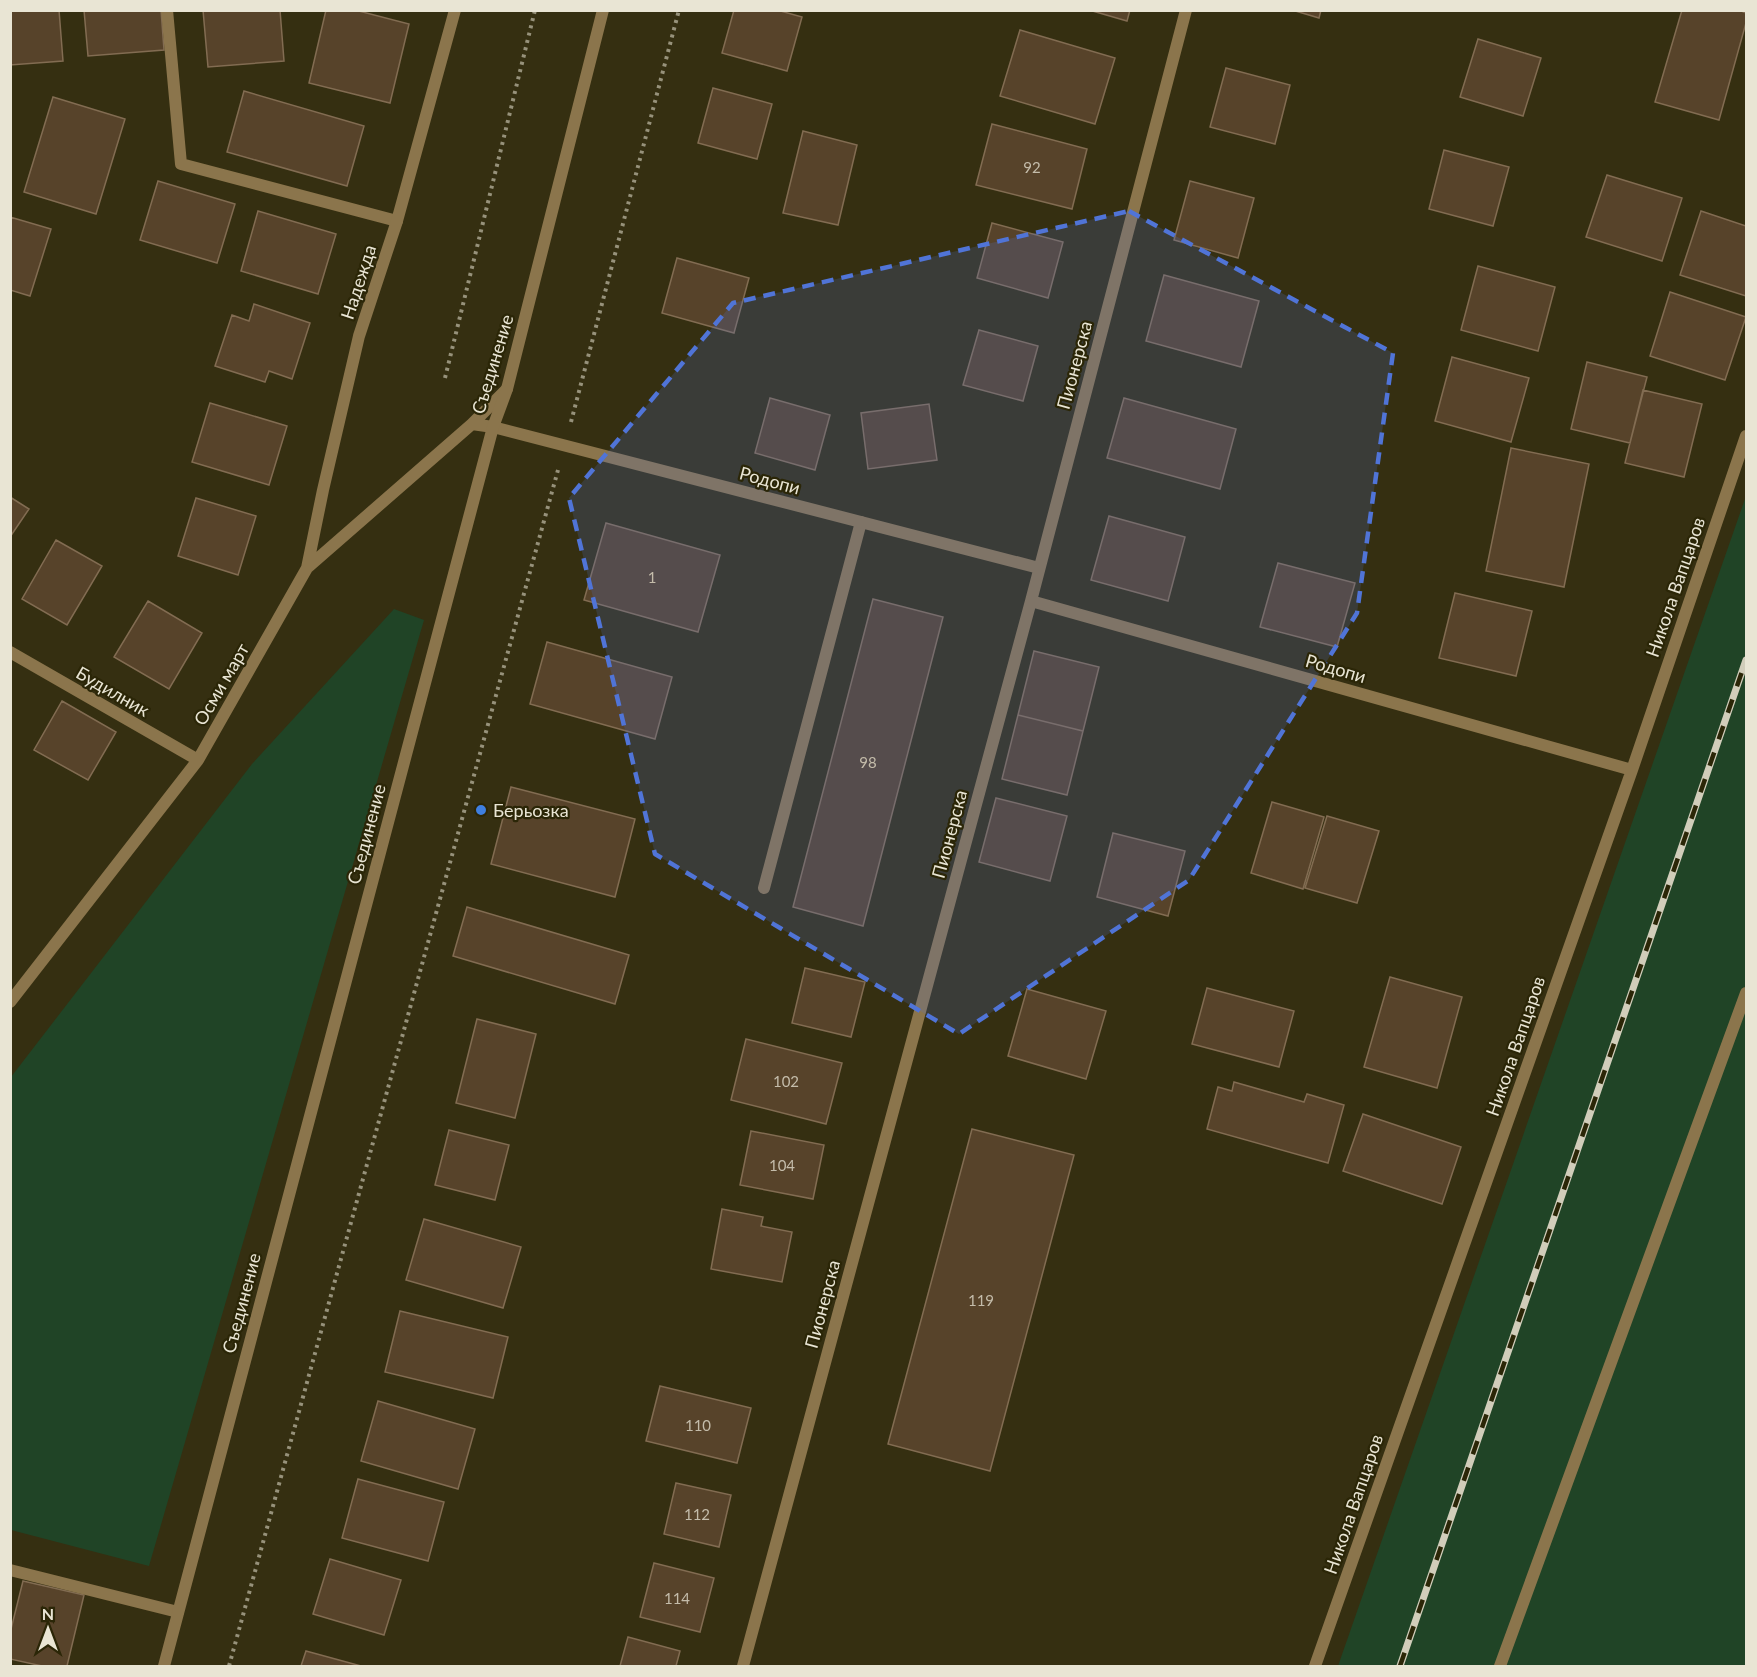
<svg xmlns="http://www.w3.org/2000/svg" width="1757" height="1677" font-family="Lato,sans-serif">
<rect width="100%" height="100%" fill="#352f11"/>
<path fill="#204426" d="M1746,496V1666H1338Z
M394,609L424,620L149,1566L11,1530V1077L252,764Z"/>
<path fill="#57432a" stroke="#826c52" stroke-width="1.5" d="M10,10H59L63,61L10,65Z
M84,10H161L164,50L88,56Z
M203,10H280L284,61L208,67Z
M326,10H355L409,24L390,103L309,83Z
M734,10H777L802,17L787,71L722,53Z
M1089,10H1130L1127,21Z
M1292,10H1321L1319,18Z
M1682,10H1739L1746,13V23L1719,120L1655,102Z
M1020,30L1115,58L1095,124L1000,96Z
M1478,39L1541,58L1523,116L1460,97Z
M1226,68L1290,85L1275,144L1210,127Z
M713,88L772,104L757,159L698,143Z
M244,91L364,126L347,186L227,152Z
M53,97L125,119L96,214L24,192Z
M992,124L1087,149L1072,209L976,185Z
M803,131L857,145L838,225L783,213Z
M1444,150L1509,167L1493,226L1429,209Z
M1607,175L1682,198L1662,261L1586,237Z
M158,181L235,204L217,263L140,240Z
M1190,181L1254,198L1238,258L1174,240Z
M258,211L336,234L318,294L241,271Z
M1701,211L1746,226V296L1680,275Z
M10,217L51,229L30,296L10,290Z
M992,223L1063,242L1048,298L977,278Z
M677,258L749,278L734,333L662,313Z
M1478,266L1555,287L1538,351L1461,330Z
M1164,275L1259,301L1241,367L1146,341Z
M1670,292L1746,317L1725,380L1650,356Z
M254,304L310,323L292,379L269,371L265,382L215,366L232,315L249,321Z
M979,330L1038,346L1023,401L963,385Z
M1452,357L1529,378L1511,442L1435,421Z
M1587,362L1647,377L1630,443L1571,429Z
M1643,390L1702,404L1684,477L1625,463Z
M770,398L830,415L815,470L755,453Z
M1124,398L1236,429L1220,489L1107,458Z
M210,403L287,426L269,485L192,462Z
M929,404L937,460L868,469L861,413Z
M1511,448L1589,464L1564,587L1486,571Z
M10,497L29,509L10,537Z
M196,498L256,516L238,575L178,556Z
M1109,516L1185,537L1168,601L1091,580Z
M606,523L720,555L698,632L584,600Z
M56,540L102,566L67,625L22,599Z
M1278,563L1355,583L1337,647L1260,627Z
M1455,593L1532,611L1516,676L1439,658Z
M873,599L943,617L863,926L793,907Z
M148,601L202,633L169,689L114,657Z
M547,642L672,677L655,739L530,704Z
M1034,651L1099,667L1083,731L1018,715Z
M62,701L116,732L88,780L34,750Z
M1018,715L1083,731L1067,795L1002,779Z
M511,787L635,819L615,897L491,864Z
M996,798L1067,816L1050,881L979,862Z
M1272,802L1324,817L1303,889L1251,873Z
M1327,816L1379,831L1357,903L1305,888Z
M1113,833L1185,851L1168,916L1097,897Z
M467,907L629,955L615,1004L453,956Z
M805,968L865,982L851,1037L792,1023Z
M1390,977L1462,997L1437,1088L1364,1067Z
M1207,988L1294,1011L1279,1067L1192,1044Z
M1027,989L1106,1011L1086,1079L1008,1056Z
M477,1019L536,1034L515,1118L456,1103Z
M746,1039L842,1063L826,1124L731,1100Z
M1234,1082L1304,1102L1307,1094L1344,1105L1328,1163L1207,1129L1218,1087L1232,1091Z
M1363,1114L1461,1147L1442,1204L1343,1171Z
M972,1129L1074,1155L990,1471L888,1444Z
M449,1130L509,1145L495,1200L435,1185Z
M751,1131L824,1145L813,1199L740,1185Z
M722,1209L763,1217L761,1226L792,1232L782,1282L711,1269Z
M424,1219L521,1247L503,1308L406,1280Z
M400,1311L508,1337L493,1398L385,1372Z
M660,1386L751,1408L737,1463L646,1441Z
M378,1401L475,1429L458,1489L361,1461Z
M358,1479L444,1502L428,1561L342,1538Z
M676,1483L731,1495L719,1547L664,1534Z
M330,1559L401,1580L384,1635L313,1614Z
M654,1563L714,1578L700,1632L640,1617Z
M23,1581L84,1595L67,1666H42L10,1659V1633Z
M628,1637L680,1651L676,1666H620Z
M306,1651L361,1666H301Z"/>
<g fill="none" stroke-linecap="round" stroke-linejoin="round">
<path stroke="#97927b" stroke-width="4" stroke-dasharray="3 4.5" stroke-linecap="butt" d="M445,378L535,10
M571,422L679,10
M229,1666L558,470"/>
<path stroke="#8b754c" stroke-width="12" d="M167,10L181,164L397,221
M764,888L861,522"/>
<path stroke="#8b754c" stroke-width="12" d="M472,424L507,389
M307,568L323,490L359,336L397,221L455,10
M1031,601L1632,770
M10,652L198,760
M10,1002L198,760L307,568L472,424L493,427L1039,568
M10,1570L178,1612
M743,1666L1031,601L1186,10
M1315,1666L1632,770L1746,436"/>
<path stroke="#8b754c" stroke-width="12" d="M164,1666L493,427L507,389L603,10
M1500,1666L1746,993"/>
<defs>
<path id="rail" d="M1400,1666L1746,660"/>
</defs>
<use href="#rail" stroke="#d1cdba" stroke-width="7"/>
<use href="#rail" stroke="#2b2607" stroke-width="4.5" stroke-dasharray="14" stroke-linecap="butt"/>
</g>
<path fill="#5074d7" fill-opacity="0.2" stroke="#5074d7" stroke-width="4.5" stroke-dasharray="12 8" stroke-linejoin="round" d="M1129,211L1393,353L1357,613L1189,880L959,1034L655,854L569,498L733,303Z"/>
<circle fill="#3f7fe0" stroke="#2b2607" stroke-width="2" cx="481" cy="810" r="6"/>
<g text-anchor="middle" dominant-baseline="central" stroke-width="4.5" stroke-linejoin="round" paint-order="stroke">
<g font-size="15" fill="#c4bcaa">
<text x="1032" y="167">92</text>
<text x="652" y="577">1</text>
<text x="868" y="762">98</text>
<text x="786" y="1081">102</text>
<text x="782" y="1165">104</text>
<text x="981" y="1300">119</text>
<text x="698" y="1425">110</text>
<text x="697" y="1514">112</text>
<text x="677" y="1598">114</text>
</g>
<g font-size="18" fill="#e9e5d4" stroke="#2b2607">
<text transform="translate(358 282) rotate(-72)">Надежда</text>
<text transform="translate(492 364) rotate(-73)">Съединение</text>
<text transform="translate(1074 365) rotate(-75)">Пионерска</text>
<text transform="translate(770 480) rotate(15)">Родопи</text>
<text transform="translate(1675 587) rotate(-71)">Никола Вапцаров</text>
<text transform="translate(1336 668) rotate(16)">Родопи</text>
<text transform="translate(221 684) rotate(-60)">Осми март</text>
<text transform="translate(113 691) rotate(30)">Будилник</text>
<text transform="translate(366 834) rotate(-75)">Съединение</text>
<text transform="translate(949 834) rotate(-75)">Пионерска</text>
<text transform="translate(1515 1046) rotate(-71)">Никола Вапцаров</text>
<text transform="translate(241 1303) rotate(-75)">Съединение</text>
<text transform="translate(822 1304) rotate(-75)">Пионерска</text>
<text transform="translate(1353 1504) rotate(-71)">Никола Вапцаров</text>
</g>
<g font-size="18" fill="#e9e5d4" stroke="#2b2607" text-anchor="start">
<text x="493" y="810">Берьозка</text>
</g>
</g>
<rect width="1757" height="1677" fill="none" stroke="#e9e5d4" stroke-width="24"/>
<g transform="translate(48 1629)" stroke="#2b2607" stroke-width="4.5" paint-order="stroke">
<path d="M0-4.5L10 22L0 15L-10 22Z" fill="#e9e5d4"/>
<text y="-9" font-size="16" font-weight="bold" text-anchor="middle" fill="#e9e5d4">N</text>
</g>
</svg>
